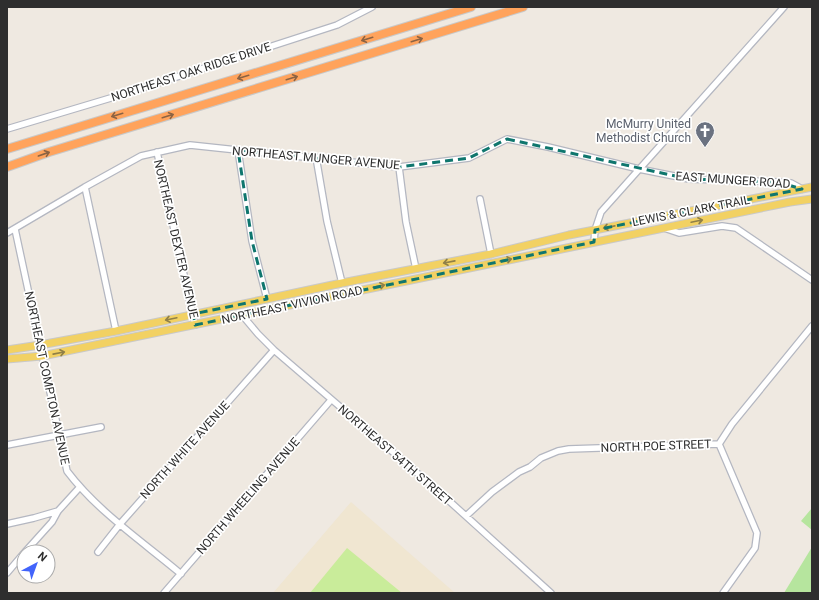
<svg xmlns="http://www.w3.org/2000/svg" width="819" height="600" font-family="Roboto,sans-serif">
<rect width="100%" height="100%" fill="#efe9e1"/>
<path fill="#f0e6d1" d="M351,502L455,593H273Z"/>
<path fill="#b6e59e" d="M812,508V530L801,521Z
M812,547V593H784Z"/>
<path fill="#c9ec9a" d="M347,548L402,593H310Z"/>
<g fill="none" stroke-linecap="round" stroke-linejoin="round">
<defs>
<path id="minor" d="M7,129L124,94L337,25L372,7
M238,150L252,241L267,299
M157,152L195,325
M316,157L327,221L342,283
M399,167L406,222L416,269
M85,187L116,331
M480,199L491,254
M664,228L679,233L722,226L736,228L812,280
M15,229L67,471C97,511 143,542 181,574
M7,233L85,187L141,156L190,145L399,167L469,158L507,139L548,147L639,169L689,179L778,182L791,183L802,189
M594,242L595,230L601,212L784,7
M242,315L258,334L274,350L437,490L551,593
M719,444L757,533L755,548L723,593
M719,444L732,424L812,326
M7,445L101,427
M466,516L492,492L519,472L530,467L541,458L558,451L569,449L719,444
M7,524L34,518L58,511
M25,552L52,522L58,511L79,488
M98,552L120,524L274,350
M7,573L24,553
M164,593L331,400"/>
<path id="major" d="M7,350L40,345L116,331L342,283L491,254L569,235L812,187
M7,359L42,356L790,202L812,199"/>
<path id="highway" d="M7,149L471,7
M7,167L49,152L523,7"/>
</defs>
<use href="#minor" stroke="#b4b7c1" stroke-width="8"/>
<use href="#major" stroke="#c9c9c9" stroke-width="9"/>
<use href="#highway" stroke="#c9c9c9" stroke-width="10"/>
<use href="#minor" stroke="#fff" stroke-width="5.5"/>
<use href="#major" stroke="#f2d163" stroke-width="7"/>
<use href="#highway" stroke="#ffa35c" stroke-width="8"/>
</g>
<defs><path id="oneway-shaft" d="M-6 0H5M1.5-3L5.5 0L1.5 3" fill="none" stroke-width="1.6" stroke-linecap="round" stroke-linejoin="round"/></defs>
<g stroke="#8c6343">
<use href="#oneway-shaft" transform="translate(367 39) rotate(163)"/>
<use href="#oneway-shaft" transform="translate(417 40) rotate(-17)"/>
<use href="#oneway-shaft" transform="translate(243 77) rotate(163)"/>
<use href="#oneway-shaft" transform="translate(292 78) rotate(-17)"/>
<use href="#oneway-shaft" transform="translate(117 115) rotate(163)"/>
<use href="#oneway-shaft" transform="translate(168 116) rotate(-17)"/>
<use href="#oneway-shaft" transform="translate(44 154) rotate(-19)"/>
</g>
<g stroke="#908048">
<use href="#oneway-shaft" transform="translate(697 221) rotate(-12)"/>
<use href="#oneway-shaft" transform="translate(609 227) rotate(169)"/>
<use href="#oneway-shaft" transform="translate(506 260) rotate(-11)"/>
<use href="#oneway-shaft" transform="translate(449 262) rotate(169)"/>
<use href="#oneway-shaft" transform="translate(379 286) rotate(-12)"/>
<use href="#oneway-shaft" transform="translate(171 319) rotate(168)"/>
<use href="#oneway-shaft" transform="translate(59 353) rotate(-11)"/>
</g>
<path fill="none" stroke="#0f766e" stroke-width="3" stroke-dasharray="8 5" stroke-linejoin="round" d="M507,139L689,179L778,182L802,189L595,230L594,242L195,325L193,314L267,299L252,241L238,150L399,167L469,158Z"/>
<defs>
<symbol id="church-pin" viewBox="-11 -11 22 30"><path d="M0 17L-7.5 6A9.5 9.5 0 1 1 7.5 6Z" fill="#6b7280" stroke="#fff"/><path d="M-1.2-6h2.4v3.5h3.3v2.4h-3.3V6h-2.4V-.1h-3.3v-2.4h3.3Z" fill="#fff"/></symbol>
</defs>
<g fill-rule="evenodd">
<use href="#church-pin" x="694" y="120" width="22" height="30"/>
</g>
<g text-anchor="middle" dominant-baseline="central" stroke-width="3.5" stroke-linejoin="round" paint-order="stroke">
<g font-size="12" fill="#2e2e2e" stroke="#fff">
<text transform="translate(191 72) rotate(-18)">NORTHEAST OAK RIDGE DRIVE</text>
<text transform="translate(316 158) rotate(5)">NORTHEAST MUNGER AVENUE</text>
<text transform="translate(733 180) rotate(4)">EAST MUNGER ROAD</text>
<text transform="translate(691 211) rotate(-11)">LEWIS &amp; CLARK TRAIL</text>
<text transform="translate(176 239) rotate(77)">NORTHEAST DEXTER AVENUE</text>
<text transform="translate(292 305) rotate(-12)">NORTHEAST VIVION ROAD</text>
<text transform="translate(47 378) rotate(78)">NORTHEAST COMPTON AVENUE</text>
<text transform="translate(656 446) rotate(-2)">NORTH POE STREET</text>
<text transform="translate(185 450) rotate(-48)">NORTH WHITE AVENUE</text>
<text transform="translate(395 455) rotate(41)">NORTHEAST 54TH STREET</text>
<text transform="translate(248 496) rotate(-49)">NORTH WHEELING AVENUE</text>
</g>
<g font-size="12" fill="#5b616d" stroke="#fff" text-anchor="end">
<text x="691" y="124">McMurry United<tspan x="691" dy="14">Methodist Church</tspan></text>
</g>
</g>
<rect width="819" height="600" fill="none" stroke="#2e2e2e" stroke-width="16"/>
<g transform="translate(36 564) rotate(41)"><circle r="19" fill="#ffffff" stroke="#ababab"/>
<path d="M0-3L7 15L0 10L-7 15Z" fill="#4264fb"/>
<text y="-6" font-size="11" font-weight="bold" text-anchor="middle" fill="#2e2e2e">N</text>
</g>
</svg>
